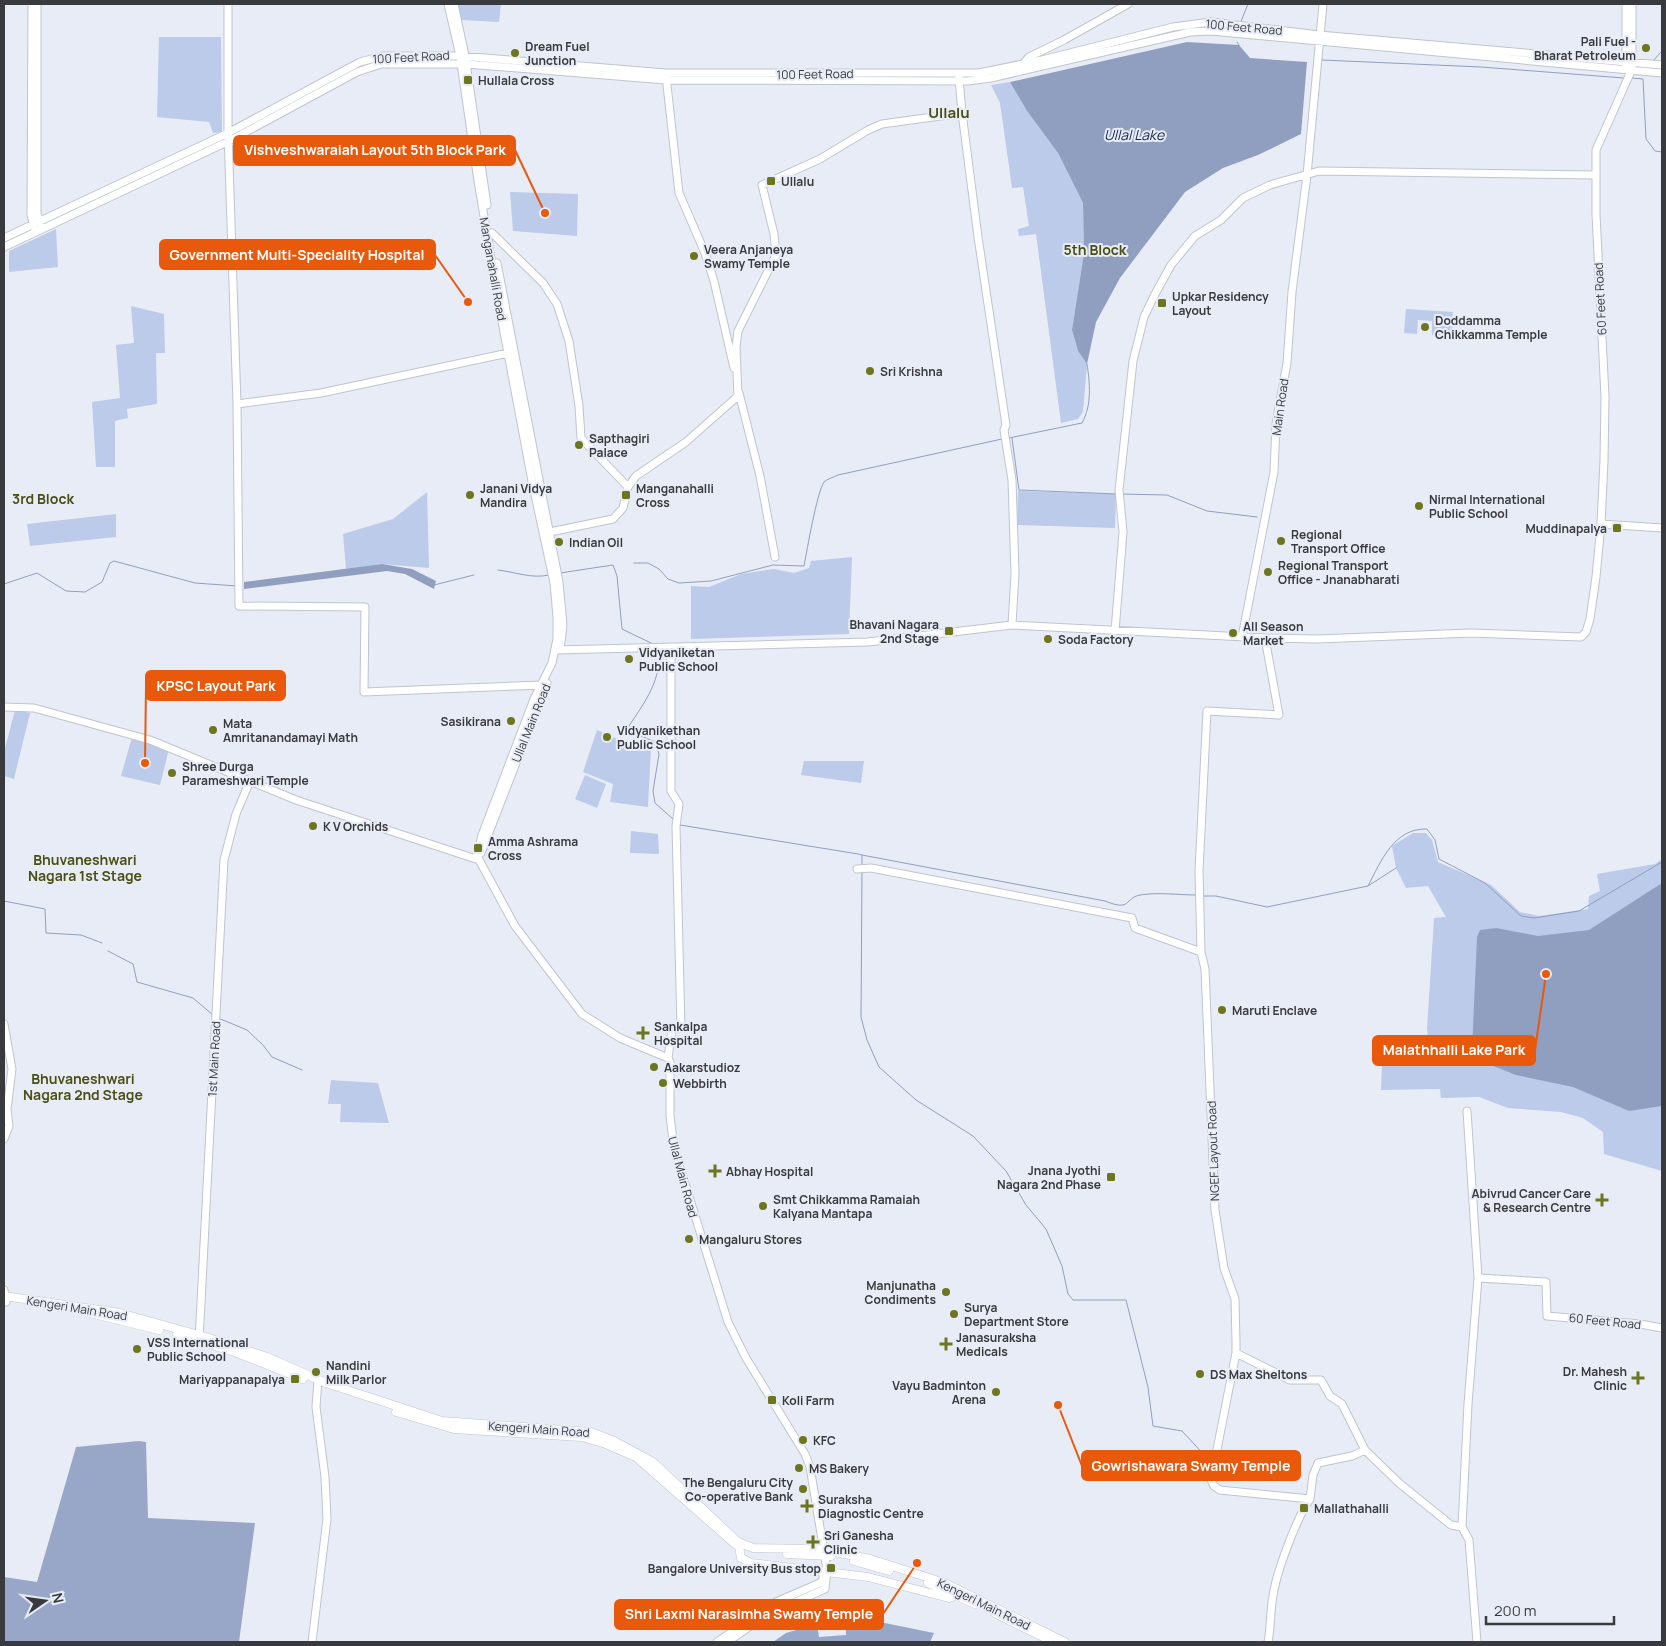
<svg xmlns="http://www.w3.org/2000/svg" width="1666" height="1646" font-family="Manrope,sans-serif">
<rect width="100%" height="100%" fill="#e8ecf6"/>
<path fill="#bccbea" d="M458,4H501L499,22L461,20Z
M159,37H221L222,132L213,133L209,122L157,117Z
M1010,82L1027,111L1058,153L1083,203L1084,253L1072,330L1078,351L1087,364L1083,412L1078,419L1061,423L1036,234L1019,236L1018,229L1029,226L1023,187L1012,188L1000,103L991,85Z
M510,192L578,194L577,236L513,231Z
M56,229L58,267L9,272V251Z
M131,306L164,314L165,353H156L157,404L127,409L128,418L115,421V467H96L92,402L120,398L116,345L134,343Z
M1406,309L1453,312L1451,337L1432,335V321L1418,320L1417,334L1404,333Z
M1018,491L1116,494L1115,528L1017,525Z
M427,492L429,568L382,564L346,569L343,534L393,519Z
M116,514V537L30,546L27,524Z
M852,557L849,634L691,639V586L709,587L741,574L774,569L794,573L809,568L811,561Z
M15,710L30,713L14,779L4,776V752Z
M597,730L622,741L651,748L648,807L610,802L613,784L583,772Z
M132,737L169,749L160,785L121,776Z
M804,761H864L861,783L801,775Z
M585,775L606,784L597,808L575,799Z
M631,831L658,834L659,854L630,853Z
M1413,833H1426L1432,840L1438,862L1491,885L1520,912L1539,916L1588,909L1589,896L1600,891L1597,874L1655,864L1662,859V1171L1604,1154L1603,1132L1583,1118L1561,1112L1508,1108L1479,1097L1441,1098L1440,1089L1381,1090L1382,1066L1430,1052L1427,1029L1434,918L1446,917L1428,886L1406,888L1396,868L1392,846Z
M331,1080L378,1083L389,1123L340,1122L341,1104H328Z"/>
<path fill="#98a7c7" d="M139,1441L146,1442L148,1518L255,1523L239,1642H4V1577L37,1582L76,1447Z
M845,1615L934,1633L930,1642H773L786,1633L817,1624L819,1637L846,1635Z"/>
<path fill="#909fbf" d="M1187,42L1239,45L1250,58L1307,62L1301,134L1258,155L1223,168L1185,192L1120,278L1096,322L1087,364L1078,351L1072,330L1084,253L1083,203L1058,153L1027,111L1010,82Z
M382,564L412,569L436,581L434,589L405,574L387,571L244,589V582Z
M1662,883V1106L1629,1111L1573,1087L1516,1075L1476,1059L1472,1050L1477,937L1480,930L1496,928L1538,936L1589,930Z"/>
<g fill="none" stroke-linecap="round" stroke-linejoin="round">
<path stroke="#909fbf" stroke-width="1" d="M1240,24L1248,4
M1237,42L1239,45
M1322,60L1481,67L1624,78
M1653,61L1662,51
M1631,78L1643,79L1646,139L1655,151L1662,152
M1009,438L1082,423C1092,405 1090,384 1087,364
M1012,438L1019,490L1117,494
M1121,494L1167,495L1207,511L1257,517
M634,563H648L659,569L668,579L679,583L711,581L773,565L804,566C807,550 817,492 824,482C827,479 834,477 838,475L1002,439
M498,570C516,572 531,579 549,575
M560,573L613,565L617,576L622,629L653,644
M4,584L37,573L66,591L85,592L102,582L110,563L114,561L195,583L237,586
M434,585L474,575
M656,650C666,675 642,706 629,726L632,732L655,742L659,754L653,791L655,803L673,819
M680,825L858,854L862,855V867
M862,855L1105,901C1132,912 1124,898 1140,895C1158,892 1179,895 1196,895
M862,871L861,1017L867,1040L879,1067L916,1100L973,1136L1006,1171L1026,1205L1046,1229L1062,1266L1068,1294L1073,1300H1126L1148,1387L1153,1426L1182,1431L1207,1458
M1368,886C1381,861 1394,828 1427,829L1435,840L1439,859L1485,883L1521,916L1534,918L1579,911L1662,862
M1203,896H1216L1267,907L1368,886L1396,868
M4,901L45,909L46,933L81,935L102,943
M108,951L133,964L137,982L193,998L213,1015
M218,1018L247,1030L263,1045L272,1057L302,1070"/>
<defs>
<path id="secondary" d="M32,4L31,215L34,227
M37,4V213L41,225
M228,4V133L237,404
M448,4L460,56L478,181L500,311L532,481L554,583L557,617V639L552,663L534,699L482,835L477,856L515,926L582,1014L620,1038L668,1058L670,1062V1116L674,1148L728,1322L746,1358L805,1454L810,1467L827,1570L825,1589L768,1614L727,1642
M454,4L465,56L487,205
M1626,4V66
M1023,64L1029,57L1064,40L1128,4
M666,76L679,193L705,253L714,281L734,368
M962,113L978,237L1006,425L1004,430L1012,480L1015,573L1012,625
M487,234L492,233L543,283L557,304L569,341L579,406L581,438L628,487
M4,238L228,133L360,62L383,56H460L666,73H979L1042,60L1173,27L1211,22L1319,35L1662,65
M4,247L229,141L357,72L381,64H466L666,80L968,81L991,78L1190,32L1211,31L1662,73
M497,263L559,582L563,625L560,650
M513,352L321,393L237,404L239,606L365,607L364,692L543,685
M739,393L760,476L775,557
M1601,524L1662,528
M545,533L613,519L623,508L628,487L636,476L686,442L738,396L736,347L738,331L776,255L774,234L762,185L820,159L868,130L882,124L962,113L959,78
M1115,631L1123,532L1119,490L1133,361L1144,317L1154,296L1171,265L1195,236L1221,220L1243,198L1270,185L1319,171L1595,175
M1242,637L1274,472L1276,424L1287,363L1292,292L1307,175L1323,4
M1265,638L1279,715L1207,711L1199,871L1201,952L1205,969L1215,1210L1224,1268L1235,1299L1236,1342V1353L1211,1480L1214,1486L1220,1490L1310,1499C1297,1517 1276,1573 1273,1596C1270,1611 1271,1627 1268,1642
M556,650L868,642L1012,625L1265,638L1317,639L1471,633L1581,637L1586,632L1590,619L1596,577L1601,524L1604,461L1605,397L1596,214V150L1632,69V4
M4,707L34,708L150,740L296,800L479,860
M481,853L547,683
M857,869L871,868L1132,918L1135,928L1201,952
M4,1024L12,1069L7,1109L9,1126L4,1139
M668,1058L672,1029L681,1028L676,826L679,804L671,791V647
M1467,1111L1478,1278L1468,1404L1462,1527L1469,1540L1477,1642
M1478,1278L1546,1282L1547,1316L1640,1324L1662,1328
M4,1290L6,1302
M199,1341L224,860L236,814L250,781
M1236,1353L1290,1380H1321L1330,1396L1342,1404L1365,1450L1399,1483L1451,1525L1462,1527
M1310,1499L1313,1475L1318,1463L1352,1456L1365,1450
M312,1642L327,1519L325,1477L316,1407L318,1380
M717,1642L776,1602L820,1583L823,1580V1572"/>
<path id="primary" d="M4,1296L120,1313L206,1337L267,1357L326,1383L442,1421L591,1432L614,1441L653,1462L738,1542L753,1548L819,1549L870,1559L945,1583L1065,1642
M90,1313L159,1330
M177,1334L237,1353L303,1379
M396,1412L454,1429L582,1437L606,1444L636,1457L735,1544
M741,1543L739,1546L741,1558L751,1563L868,1577L949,1598L957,1595
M787,1554L831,1556
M854,1561L889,1571
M928,1583L975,1604
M996,1614L1049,1640"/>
</defs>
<use href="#secondary" stroke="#bfc4cd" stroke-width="9"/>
<use href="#primary" stroke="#bfc4cd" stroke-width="9"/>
<use href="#secondary" stroke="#fff" stroke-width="7"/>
<use href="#primary" stroke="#fff" stroke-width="8"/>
</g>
<g fill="#6d751f" stroke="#e8ecf6" stroke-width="2">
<circle cx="1646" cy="48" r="5"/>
<circle cx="515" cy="53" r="5"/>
<rect x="463" y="75" width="10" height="10" rx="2.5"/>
<rect x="766" y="176" width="10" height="10" rx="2.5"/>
<circle cx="694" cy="256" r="5"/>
<rect x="1157" y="298" width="10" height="10" rx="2.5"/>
<circle cx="1425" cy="327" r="5"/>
<circle cx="870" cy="371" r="5"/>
<circle cx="579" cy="445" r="5"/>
<circle cx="470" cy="495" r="5"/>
<rect x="621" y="490" width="10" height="10" rx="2.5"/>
<circle cx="1419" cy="506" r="5"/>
<rect x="1612" y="523" width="10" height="10" rx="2.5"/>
<circle cx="1281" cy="541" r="5"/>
<circle cx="559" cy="542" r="5"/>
<circle cx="1268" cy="572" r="5"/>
<rect x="944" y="626" width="10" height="10" rx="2.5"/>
<circle cx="1233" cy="633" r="5"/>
<circle cx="1048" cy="639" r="5"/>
<circle cx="629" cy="659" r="5"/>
<circle cx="511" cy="721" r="5"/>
<circle cx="213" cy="730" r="5"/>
<circle cx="607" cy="737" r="5"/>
<circle cx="172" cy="773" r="5"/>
<circle cx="313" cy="826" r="5"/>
<rect x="473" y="843" width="10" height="10" rx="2.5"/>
<circle cx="1222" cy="1010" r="5"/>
<path d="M640.5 1025.5h5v5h5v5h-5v5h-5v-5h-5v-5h5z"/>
<circle cx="654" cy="1067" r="5"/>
<circle cx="663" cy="1083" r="5"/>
<path d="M712.5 1163.5h5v5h5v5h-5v5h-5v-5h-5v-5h5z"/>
<rect x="1106" y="1172" width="10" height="10" rx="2.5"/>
<path d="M1599.5 1192.5h5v5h5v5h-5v5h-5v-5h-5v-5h5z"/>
<circle cx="763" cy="1206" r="5"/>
<circle cx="689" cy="1239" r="5"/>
<circle cx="946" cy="1292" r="5"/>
<circle cx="954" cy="1314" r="5"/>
<path d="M943.5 1336.5h5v5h5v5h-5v5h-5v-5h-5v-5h5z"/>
<circle cx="137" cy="1349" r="5"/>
<circle cx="316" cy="1372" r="5"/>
<circle cx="1200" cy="1374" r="5"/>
<path d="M1635.5 1370.5h5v5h5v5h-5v5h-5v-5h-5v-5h5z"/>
<rect x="290" y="1374" width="10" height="10" rx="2.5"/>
<circle cx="996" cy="1392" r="5"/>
<rect x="767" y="1395" width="10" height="10" rx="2.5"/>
<circle cx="803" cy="1440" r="5"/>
<circle cx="799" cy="1468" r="5"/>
<circle cx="803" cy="1489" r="5"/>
<path d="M804.5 1498.5h5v5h5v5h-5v5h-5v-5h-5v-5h5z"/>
<rect x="1299" y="1503" width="10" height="10" rx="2.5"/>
<path d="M810.5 1534.5h5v5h5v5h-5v5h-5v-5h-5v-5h5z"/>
<rect x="826" y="1563" width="10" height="10" rx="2.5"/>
</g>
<g text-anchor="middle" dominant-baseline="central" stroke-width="4" stroke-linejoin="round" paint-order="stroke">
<g font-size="12" fill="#383a3e" stroke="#e8ecf6">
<text transform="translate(1244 27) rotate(5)">100 Feet Road</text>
<text transform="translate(411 57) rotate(-3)">100 Feet Road</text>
<text transform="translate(815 74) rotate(-1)">100 Feet Road</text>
<text transform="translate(493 269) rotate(80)">Manganahalli Road</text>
<text transform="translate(1600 299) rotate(-93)">60 Feet Road</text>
<text transform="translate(1280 407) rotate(-82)">Main Road</text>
<text transform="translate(531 723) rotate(-68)">Ullal Main Road</text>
<text transform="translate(214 1059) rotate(-87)">1st Main Road</text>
<text transform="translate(1213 1151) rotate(-92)">NGEF Layout Road</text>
<text transform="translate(683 1177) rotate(75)">Ullal Main Road</text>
<text transform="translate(77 1308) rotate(9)">Kengeri Main Road</text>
<text transform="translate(1605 1321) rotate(6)">60 Feet Road</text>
<text transform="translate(539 1429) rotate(4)">Kengeri Main Road</text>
<text transform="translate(984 1604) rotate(26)">Kengeri Main Road</text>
</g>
<g font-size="12" font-weight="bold" fill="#383a3e" stroke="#e8ecf6" text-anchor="start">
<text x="1636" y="41" text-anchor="end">Pali Fuel -<tspan x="1636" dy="14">Bharat Petroleum</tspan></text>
<text x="525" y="46">Dream Fuel<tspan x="525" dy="14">Junction</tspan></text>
<text x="478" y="80">Hullala Cross</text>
<text x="781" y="181">Ullalu</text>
<text x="704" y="249">Veera Anjaneya<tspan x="704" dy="14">Swamy Temple</tspan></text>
<text x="1172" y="296">Upkar Residency<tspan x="1172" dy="14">Layout</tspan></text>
<text x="1435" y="320">Doddamma<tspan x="1435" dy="14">Chikkamma Temple</tspan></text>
<text x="880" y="371">Sri Krishna</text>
<text x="589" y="438">Sapthagiri<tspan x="589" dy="14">Palace</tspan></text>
<text x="480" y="488">Janani Vidya<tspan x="480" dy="14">Mandira</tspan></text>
<text x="636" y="488">Manganahalli<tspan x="636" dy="14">Cross</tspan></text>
<text x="1429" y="499">Nirmal International<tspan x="1429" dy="14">Public School</tspan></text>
<text x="1607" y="528" text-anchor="end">Muddinapalya</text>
<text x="1291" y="534">Regional<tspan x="1291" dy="14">Transport Office</tspan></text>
<text x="569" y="542">Indian Oil</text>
<text x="1278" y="565">Regional Transport<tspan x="1278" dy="14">Office - Jnanabharati</tspan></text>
<text x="939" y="624" text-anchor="end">Bhavani Nagara<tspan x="939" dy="14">2nd Stage</tspan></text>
<text x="1243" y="626">All Season<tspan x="1243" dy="14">Market</tspan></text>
<text x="1058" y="639">Soda Factory</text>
<text x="639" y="652">Vidyaniketan<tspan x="639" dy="14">Public School</tspan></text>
<text x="501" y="721" text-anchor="end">Sasikirana</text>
<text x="223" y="723">Mata<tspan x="223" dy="14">Amritanandamayi Math</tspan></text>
<text x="617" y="730">Vidyanikethan<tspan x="617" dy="14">Public School</tspan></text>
<text x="182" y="766">Shree Durga<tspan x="182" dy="14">Parameshwari Temple</tspan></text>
<text x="323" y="826">K V Orchids</text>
<text x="488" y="841">Amma Ashrama<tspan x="488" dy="14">Cross</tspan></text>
<text x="1232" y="1010">Maruti Enclave</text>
<text x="654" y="1026">Sankalpa<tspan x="654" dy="14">Hospital</tspan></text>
<text x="664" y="1067">Aakarstudioz</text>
<text x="673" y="1083">Webbirth</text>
<text x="1101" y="1170" text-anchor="end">Jnana Jyothi<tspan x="1101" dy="14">Nagara 2nd Phase</tspan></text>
<text x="726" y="1171">Abhay Hospital</text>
<text x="1591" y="1193" text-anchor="end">Abivrud Cancer Care<tspan x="1591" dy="14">&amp; Research Centre</tspan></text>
<text x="773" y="1199">Smt Chikkamma Ramaiah<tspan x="773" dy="14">Kalyana Mantapa</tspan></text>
<text x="699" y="1239">Mangaluru Stores</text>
<text x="936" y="1285" text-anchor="end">Manjunatha<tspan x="936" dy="14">Condiments</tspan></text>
<text x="964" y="1307">Surya<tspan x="964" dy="14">Department Store</tspan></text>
<text x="956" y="1337">Janasuraksha<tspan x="956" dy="14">Medicals</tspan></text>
<text x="147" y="1342">VSS International<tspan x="147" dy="14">Public School</tspan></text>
<text x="326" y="1365">Nandini<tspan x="326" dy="14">Milk Parlor</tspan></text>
<text x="1627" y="1371" text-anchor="end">Dr. Mahesh<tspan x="1627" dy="14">Clinic</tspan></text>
<text x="1210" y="1374">DS Max Sheltons</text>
<text x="285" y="1379" text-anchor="end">Mariyappanapalya</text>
<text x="986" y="1385" text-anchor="end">Vayu Badminton<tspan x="986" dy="14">Arena</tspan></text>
<text x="782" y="1400">Koli Farm</text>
<text x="813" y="1440">KFC</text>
<text x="809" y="1468">MS Bakery</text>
<text x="793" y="1482" text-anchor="end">The Bengaluru City<tspan x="793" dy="14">Co-operative Bank</tspan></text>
<text x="818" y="1499">Suraksha<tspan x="818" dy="14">Diagnostic Centre</tspan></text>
<text x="1314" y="1508">Mallathahalli</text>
<text x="824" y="1535">Sri Ganesha<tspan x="824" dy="14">Clinic</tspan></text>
<text x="821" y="1568" text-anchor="end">Bangalore University Bus stop</text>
</g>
<g font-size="14" font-style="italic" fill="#152750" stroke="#e8ecf6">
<text x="1134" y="134">Ullal Lake</text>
</g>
<g font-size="14" font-weight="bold" fill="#4a4f15" stroke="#e8ecf6">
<text x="1095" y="249">5th Block</text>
<text x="43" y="498">3rd Block</text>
<text x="85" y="859">Bhuvaneshwari<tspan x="85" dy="16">Nagara 1st Stage</tspan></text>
<text x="83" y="1078">Bhuvaneshwari<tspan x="83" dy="16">Nagara 2nd Stage</tspan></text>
</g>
<g font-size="15" font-weight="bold" fill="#4a4f15" stroke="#e8ecf6">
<text x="949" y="112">Ullalu</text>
</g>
</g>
<path fill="none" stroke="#e8590c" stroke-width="2" d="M545 213L515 150M468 302L435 255M145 763L146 686M1546 974L1535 1050M1058 1405L1082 1466M917 1563L883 1614"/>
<g fill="#e8590c" stroke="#e8ecf6" stroke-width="2">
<circle cx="545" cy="213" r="5"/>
<circle cx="468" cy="302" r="5"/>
<circle cx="145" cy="763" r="5"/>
<circle cx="1546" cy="974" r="5"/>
<circle cx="1058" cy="1405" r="5"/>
<circle cx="917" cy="1563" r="5"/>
</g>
<g fill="#e8590c" stroke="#e8590c" stroke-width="2">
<rect x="234" y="136" width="281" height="29" rx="5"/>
<rect x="160" y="240" width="275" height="29" rx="5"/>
<rect x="146" y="671" width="139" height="29" rx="5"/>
<rect x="1373" y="1036" width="162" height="29" rx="5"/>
<rect x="1082" y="1451" width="218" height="29" rx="5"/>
<rect x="615" y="1600" width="268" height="29" rx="5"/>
</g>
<g font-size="14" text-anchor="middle" font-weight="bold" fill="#fff">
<text x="375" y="155">Vishveshwaraiah Layout 5th Block Park</text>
<text x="297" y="260">Government Multi-Speciality Hospital</text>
<text x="216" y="691">KPSC Layout Park</text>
<text x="1454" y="1055">Malathhalli Lake Park</text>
<text x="1191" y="1471">Gowrishawara Swamy Temple</text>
<text x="749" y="1619">Shri Laxmi Narasimha Swamy Temple</text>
</g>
<rect width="1666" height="1646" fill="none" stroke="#383a3e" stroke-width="10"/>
<g transform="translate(45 1601) rotate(77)" stroke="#e8ecf6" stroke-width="4" paint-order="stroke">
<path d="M0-4L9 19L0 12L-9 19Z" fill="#383a3e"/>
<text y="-8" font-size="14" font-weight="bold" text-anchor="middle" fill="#383a3e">N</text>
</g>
<path d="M1486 1616v8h128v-8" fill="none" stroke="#383a3e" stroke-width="2.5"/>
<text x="1494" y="1616" font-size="15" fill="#383a3e" stroke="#e8ecf6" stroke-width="4" paint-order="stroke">200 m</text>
</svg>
